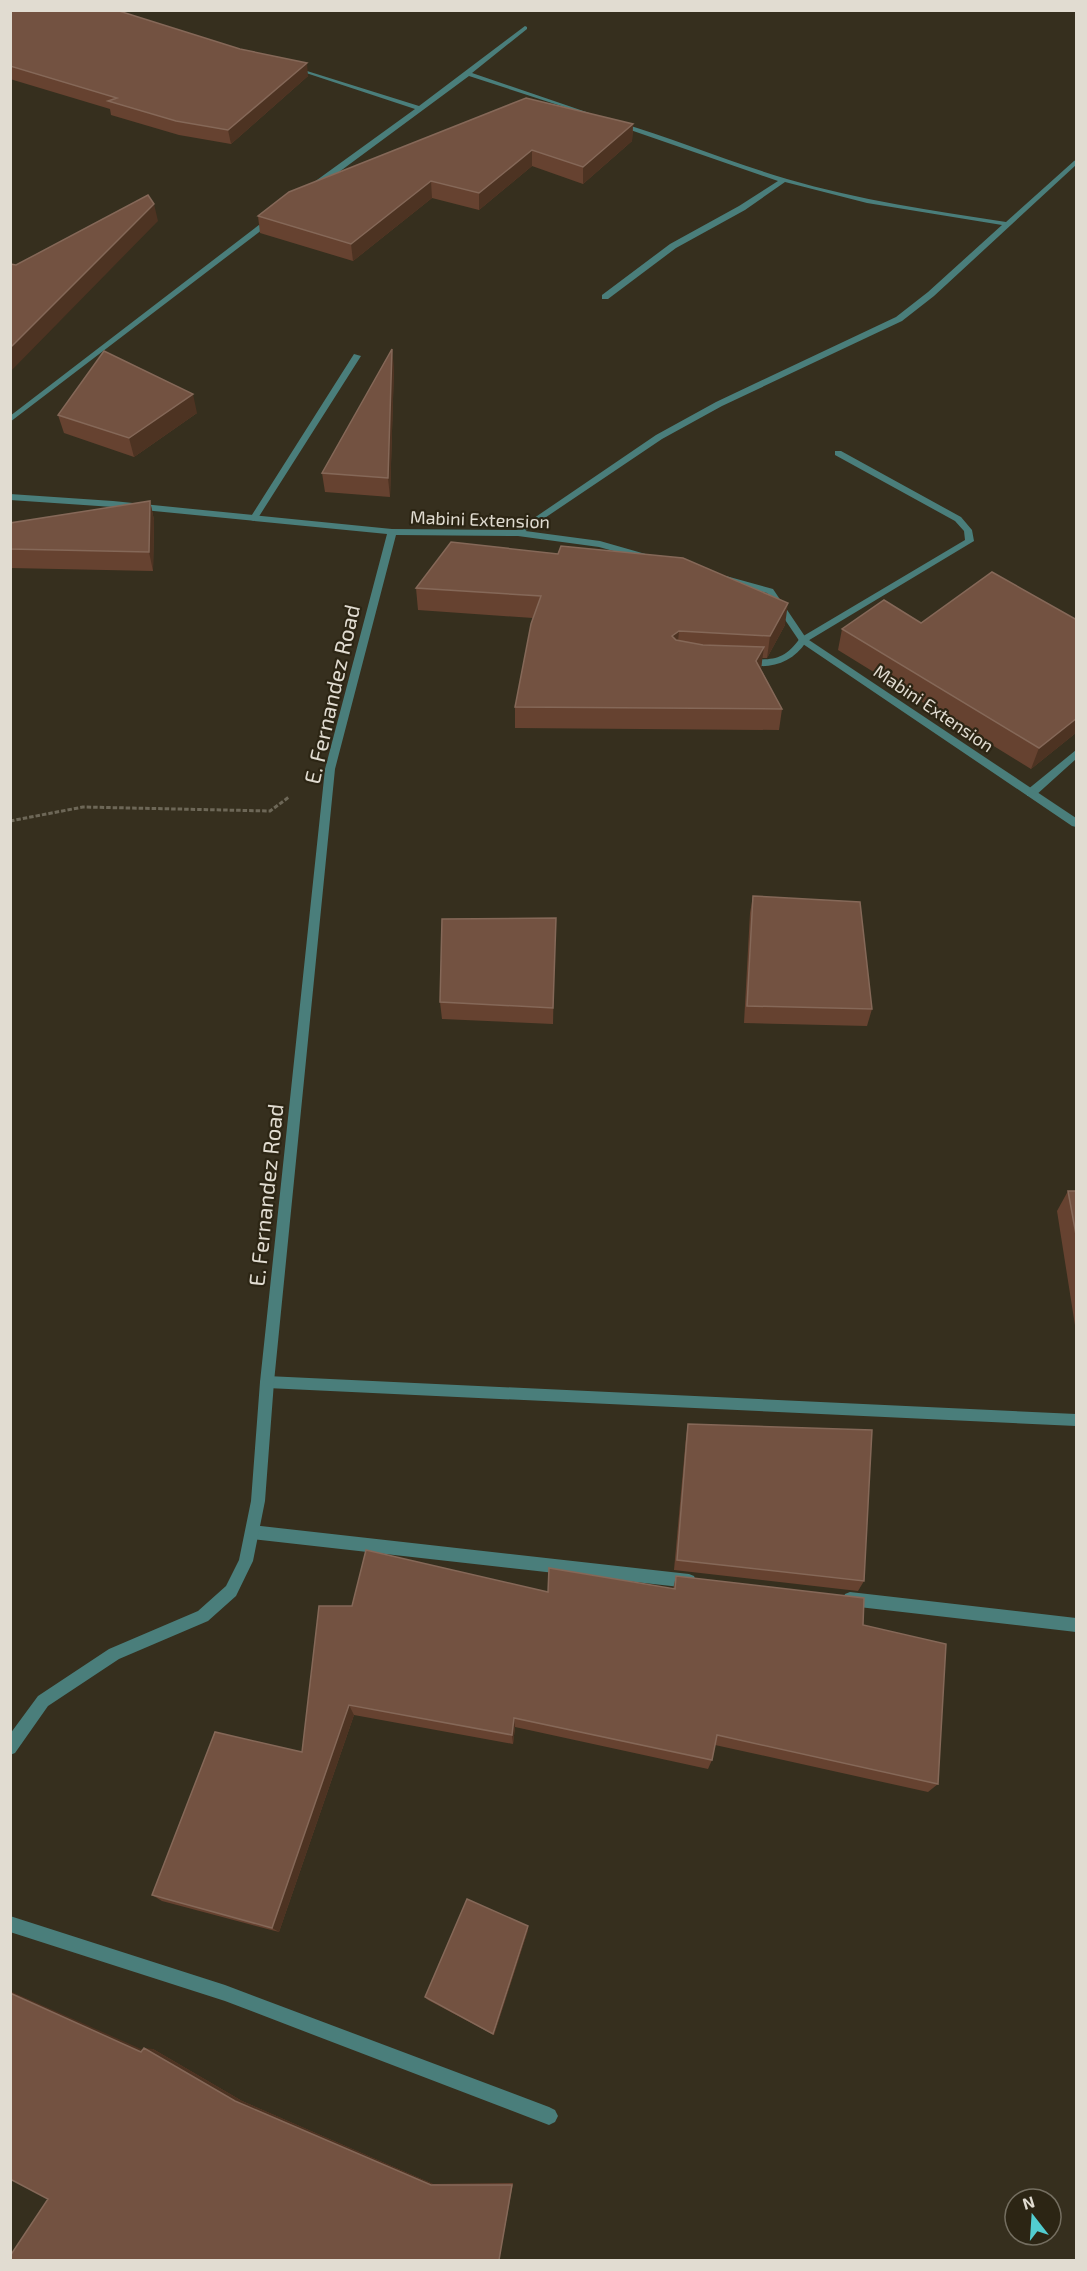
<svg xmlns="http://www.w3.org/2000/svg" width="1087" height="2271" font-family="'Exo 2',sans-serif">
<rect width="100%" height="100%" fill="#362f1e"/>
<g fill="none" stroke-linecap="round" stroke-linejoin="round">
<path stroke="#6d6757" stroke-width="3" stroke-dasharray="4.5 2" stroke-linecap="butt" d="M10,821L83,807L270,811L289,797"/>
<path fill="#4a7e7b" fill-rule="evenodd" d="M835,451H841L961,517L972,530L974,541L806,642C792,664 768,670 743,664V660L746,659C772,660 784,661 800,638L965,540L964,531L955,521L835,455Z
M1076,750V759L1035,796H1027V790Z"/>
<path fill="#4a7e7b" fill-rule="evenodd" d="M525,26L527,27V29L472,73L598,116V118L469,76L316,189H310V185L415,109L291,68V66L419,106Z
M618,122C675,139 730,162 787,179C859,200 933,211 1006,222L1074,161L1076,160V165L934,296L902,321L722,406L662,439L518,536L515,535V531L656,435L716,402L896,317L928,292L1002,225L867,203L785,182L745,210L676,248L608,299H602V295L670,244L739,206L778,181L616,125L615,124Z
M268,218L275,220L10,422V416Z
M354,354L361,356L258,518L254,521L251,520L250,518Z
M267,1376L1076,1414V1426L267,1388L262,1386L260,1382L262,1378Z
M252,1525L689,1574L694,1576L696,1581L694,1586L689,1588L252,1539L247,1537L245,1532L247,1527Z
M850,1592L1076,1618V1632L850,1606L845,1604L843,1599L845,1594Z
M10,1916L225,1985L549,2107L555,2110L558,2116L555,2122L549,2125L225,2001L10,1932Z"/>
<path fill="#4a7e7b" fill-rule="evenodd" d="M10,494L113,501L392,529L518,530L600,541L649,555L651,557L646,560L599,547L518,536L396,535L335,769L274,1382L265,1501L253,1561L236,1596L208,1621L119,1659L48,1706L15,1753L10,1755V1734L38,1696L109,1649L198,1611L226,1586L239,1560L251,1501L260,1382L325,769L387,534L113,507L10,500Z
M726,576L773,589L806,638L1076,818V827L1072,826L800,642L767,593L723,581V577Z"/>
</g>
<path fill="#664230" d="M10,10L308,76L231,144L179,135L111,115L110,109L10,79Z
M633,124L632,141L583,184L532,166L479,210L432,198L353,261L260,233L258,216Z
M394,367L390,497L325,492L322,473Z
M197,413L134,457L64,433L58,415Z
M150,501L154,520L153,571L10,568V523Z
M451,542L785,625L767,658H762L761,669L782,709L779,730L515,728V707L533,618L418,610L416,588Z
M1077,620V732L1031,769L838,650L842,629L921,623Z
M753,896L872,1009L867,1026L744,1023L750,913Z
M555,935L553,1024L442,1019L440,1002Z
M1068,1191H1077V1338L1057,1211Z
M688,1424L864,1581L858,1591L674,1570L686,1437Z
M676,1576L863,1625L938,1784L928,1792L715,1745L712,1760L708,1769L515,1727L513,1744L354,1715L279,1932L162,1901L152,1895L302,1752L352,1606L548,1592L673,1589Z
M528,1930L494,2035L428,2000L425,1997Z
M153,2049L242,2101L433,2184L513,2183L499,2260L143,2050Z"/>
<path fill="#4d3322" d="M307,63L308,76L231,144L228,130Z
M633,124L632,141L583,184V167Z
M532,150V166L479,210V193Z
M431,181L432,198L353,261L351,244Z
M154,204L158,221L10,372V348Z
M392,349L394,367L390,497L388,478Z
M193,394L197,413L134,457L129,438Z
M150,501L154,520L153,571L149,552Z
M788,603L785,625L767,658L770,636Z
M679,631L677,653L672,636Z
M764,647L761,669L756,661Z
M1077,718V732L1031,769L1039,748Z
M349,1705L354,1715L279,1932L272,1928Z
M514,1718L515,1727L513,1744L512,1735Z
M528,1926V1930L494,2035L493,2034Z
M10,1991L150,2053L141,2052L10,1993Z
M144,2048L153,2049L242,2101L433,2184L431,2185L235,2101Z"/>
<path fill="#735241" stroke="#856858" stroke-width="1.5" d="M10,10H116L240,49L307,63L228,130L176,121L108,101L117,98L10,66Z
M526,98L633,124L583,167L532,150L479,193L431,181L351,244L258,216L289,192Z
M148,195L154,204L10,348V264L16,265Z
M392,349L388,478L322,473Z
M104,351L193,394L129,438L58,415Z
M150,501L149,552L10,549V523Z
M451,542L558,554L561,546L683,558L788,603L770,636L679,631L672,636L676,640L703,645L764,647L756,661L782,709L515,707L531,624L541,596L416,588Z
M992,572L1077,620V718L1039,748L842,629L884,600L921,623Z
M753,896L860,902L872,1009L747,1006Z
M556,918L553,1008L440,1002L442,919Z
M1068,1191H1077V1240Z
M688,1424L872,1430L864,1581L677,1560Z
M366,1550L548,1592L549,1568L675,1589L676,1576L864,1598L863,1625L946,1644L938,1784L717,1735L712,1760L514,1718L512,1735L349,1705L272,1928L152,1895L215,1732L302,1752L319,1606H352Z
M467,1899L528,1926L493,2034L425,1997Z
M10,1993L141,2052L144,2048L235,2101L431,2185H512L499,2260H10V2256L48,2199L10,2179Z"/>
<g text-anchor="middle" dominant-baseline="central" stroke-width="4.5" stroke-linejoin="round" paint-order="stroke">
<g font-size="18" fill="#e1dcd1" stroke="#2c2514">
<text transform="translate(480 519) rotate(2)">Mabini Extension</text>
<text transform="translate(934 708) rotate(34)">Mabini Extension</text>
</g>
<g font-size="22" fill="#e1dcd1" stroke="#2c2514">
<text transform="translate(331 694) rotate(-77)">E. Fernandez Road</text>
<text transform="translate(265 1195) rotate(-84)">E. Fernandez Road</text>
</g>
</g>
<rect width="1087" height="2271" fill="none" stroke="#e1dcd1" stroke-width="24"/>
<g transform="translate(1033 2217) rotate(343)"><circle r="28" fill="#2c2514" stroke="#746e60" stroke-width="1.5"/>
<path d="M0-4.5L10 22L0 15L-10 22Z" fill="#52cdd0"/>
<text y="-9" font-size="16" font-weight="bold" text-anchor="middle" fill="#e1dcd1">N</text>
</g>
</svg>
